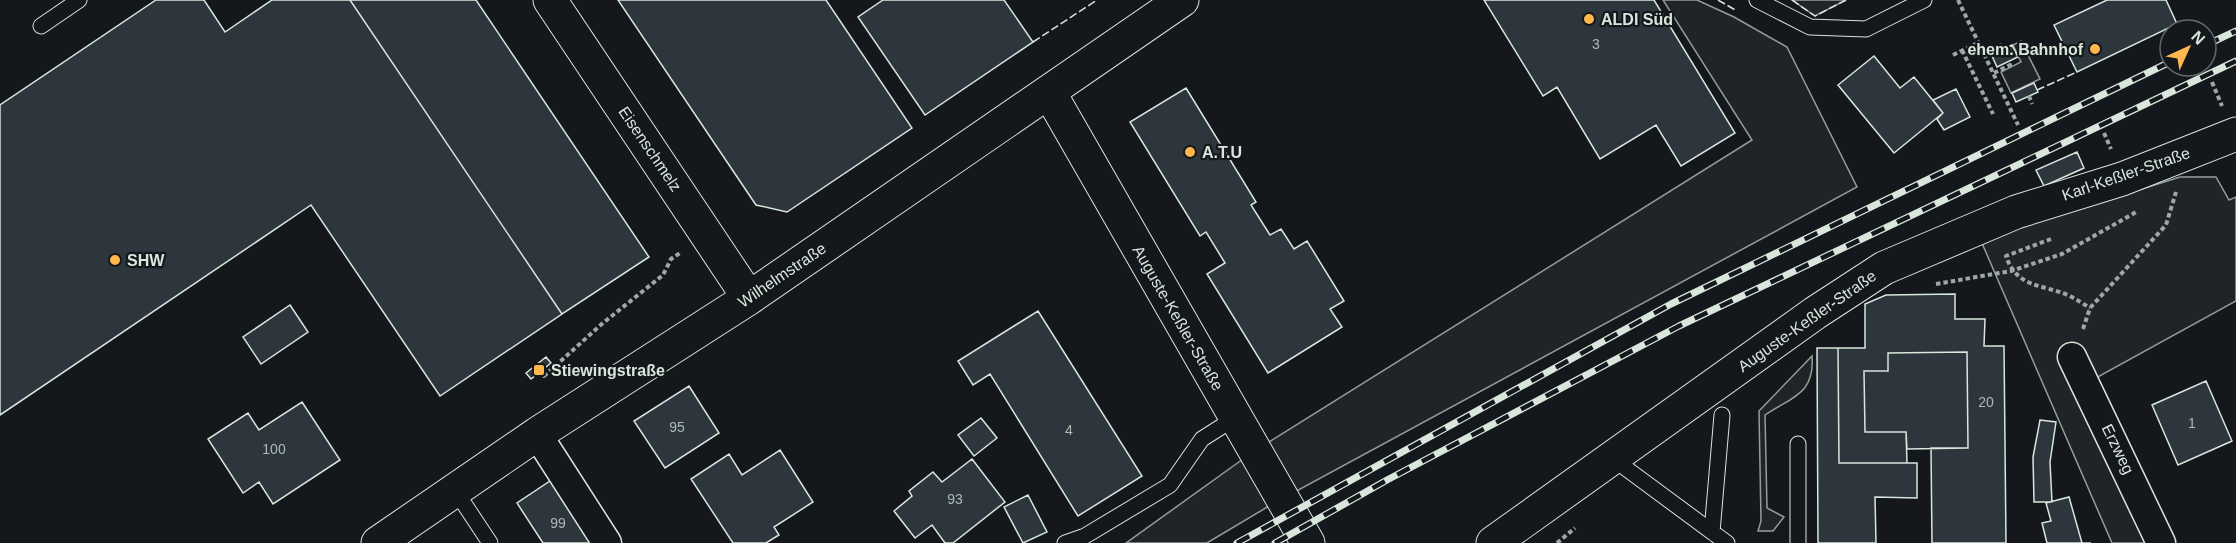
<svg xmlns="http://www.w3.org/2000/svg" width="2236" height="543" font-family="Helvetica,sans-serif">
<rect width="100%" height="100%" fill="#14181c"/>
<path fill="#202428" stroke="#939e99" stroke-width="1.5" d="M1663,0H1697L1734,17L1787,47L1857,187L1269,506L1207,543H1126L1250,454L1752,140Z
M1792,0H1846L1815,16Z
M2021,41L2040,79L2011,93L2001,72L2021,62L2013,45Z
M2180,177H2216L2229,200L2236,197V301L2083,385L2158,543H2112L1978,234L2066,213Z
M1812,356C1815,394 1792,397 1765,415L1767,508L1784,517L1773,531H1758L1761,521L1759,411Z"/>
<path fill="#2c363c" stroke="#d8e6dc" stroke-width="1.5" d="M156,0H204L225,32L272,0H350L562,314L440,396L311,205L0,415V105Z
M350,0H476L649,257L562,314Z
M618,0H826L912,128L787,212L756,205Z
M883,0H1004L1033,42L925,115L858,17Z
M1484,0H1654L1735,133L1681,166L1656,125L1600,159L1557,87L1543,96Z
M2107,0H2166L2177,24L2077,72L2054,25Z
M2012,45L2018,57L1997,67L1991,54Z
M1874,56L1900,88L1914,77L1943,113L1894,153L1838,85Z
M2034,83L2038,92L2016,102L2012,93Z
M1186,88L1256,202L1251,205L1270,235L1281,229L1294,249L1307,241L1344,301L1330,309L1342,327L1268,373L1207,274L1225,263L1206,232L1200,236L1130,122Z
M1956,89L1970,117L1944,130L1937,119L1943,113L1933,100Z
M2077,152L2084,168L2044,186L2036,170Z
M1955,294V319H1985L1984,346H2004L2006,543H1932L1931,448H1968L1967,352L1888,353V371H1864L1865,432H1906L1907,463H1839L1838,348H1865V304L1886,295Z
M290,305L308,332L261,364L243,337Z
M1038,311L1142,476L1078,516L990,374L973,385L958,361Z
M1817,348H1838L1839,463H1917V498L1875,497L1876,543H1818Z
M1967,352L1968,448L1907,449L1906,432H1865L1864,371H1888V353Z
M546,357L551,363L531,379L526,373Z
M2206,381L2232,441L2178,465L2152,405Z
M689,386L719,433L665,468L634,421Z
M302,402L340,460L273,504L259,482L243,493L208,439L248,413L259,430Z
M981,418L997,438L974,456L958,435Z
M2040,420L2056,422L2050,462L2052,502H2034L2033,457Z
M780,450L813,502L774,527L779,535L766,543H733L691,479L729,454L742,475Z
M972,459L1005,502L953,543H945L932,525L915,538L894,511L912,496L909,491L933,472L942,482Z
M556,477L600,543H543L517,503Z
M1028,495L1047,532L1023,543L1004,507Z
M2069,497L2082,543H2091H2047L2042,523L2051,521L2046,503Z"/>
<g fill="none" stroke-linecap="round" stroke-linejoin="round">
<defs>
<path id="lane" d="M1757,0L1810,27L1866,29L1924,0
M41,26L79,0
M1798,444V543
M1612,458L1727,543
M455,490L490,543
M1712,532L1722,415
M1065,543L1085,536L1170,485L1202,439L1235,418"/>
<path id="street" d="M2072,357L2161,543
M537,434L607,543"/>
<path id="secondary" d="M550,0L749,298
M1049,92L1308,543
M378,543L537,434L749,298L1182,0
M1493,543L1815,313L1884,268L2016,212L2122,179L2236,134"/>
</defs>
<use href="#lane" stroke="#d8e6dc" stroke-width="17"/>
<use href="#street" stroke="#d8e6dc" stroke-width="31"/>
<use href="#secondary" stroke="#d8e6dc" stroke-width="35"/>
<path stroke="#9da8a2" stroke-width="4" stroke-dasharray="4.5 3" stroke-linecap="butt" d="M1958,0L2018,125
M1962,50L1993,114
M1985,53L2002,45
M1953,55L1980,42
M1994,73L2010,65L2008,62
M2212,82L2222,106
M2029,96L2032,104
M2104,133L2111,149
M2051,239L2006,256C2017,289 2044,284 2070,296C2077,300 2084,304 2090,308
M1936,284L2011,271L2062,254L2138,211
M2083,329L2090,308L2166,225L2176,192
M539,370L544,376L603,323L663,275L671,259L680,253
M1557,543L1575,528"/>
<use href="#lane" stroke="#14181c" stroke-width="15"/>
<use href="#street" stroke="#14181c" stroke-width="28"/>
<use href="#secondary" stroke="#14181c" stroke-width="33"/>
<defs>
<path id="rail" d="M2206,45L2236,31
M1237,543L1671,304L2170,62
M1275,543L1387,480L1679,326L2236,61"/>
</defs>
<use href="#rail" stroke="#d8e6dc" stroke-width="7"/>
<use href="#rail" stroke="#14181c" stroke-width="4.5" stroke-dasharray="14" stroke-linecap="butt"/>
<path stroke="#d8e6dc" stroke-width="1.5" stroke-dasharray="8 3" stroke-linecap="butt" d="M1718,0L1737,11
M1792,0L1815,16L1846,0
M1033,42L1097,0
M2037,90L2077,72"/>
</g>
<g fill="#ffb74d" stroke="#14181c" stroke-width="2">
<circle cx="1589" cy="19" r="6"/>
<circle cx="2095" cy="49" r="6"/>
<circle cx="1190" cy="152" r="6"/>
<circle cx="115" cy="260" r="6"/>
<rect x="533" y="364" width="12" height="12" rx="3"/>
</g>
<g text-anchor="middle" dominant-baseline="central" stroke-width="4.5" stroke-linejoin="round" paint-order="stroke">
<g font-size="14" fill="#adbab4">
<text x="1596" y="44">3</text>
<text x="1986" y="402">20</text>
<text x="2192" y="423">1</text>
<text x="677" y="427">95</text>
<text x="1069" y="430">4</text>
<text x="274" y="449">100</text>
<text x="955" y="499">93</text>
<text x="558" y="523">99</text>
</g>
<g font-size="16" font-weight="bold" fill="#d8e6dc" stroke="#14181c" text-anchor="start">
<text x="1601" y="19">ALDI Süd</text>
<text x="2083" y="49" text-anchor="end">ehem. Bahnhof</text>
<text x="1202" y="152">A.T.U</text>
<text x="127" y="260">SHW</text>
<text x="551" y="370">Stiewingstraße</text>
</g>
<g font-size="16" fill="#d8e6dc" stroke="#14181c">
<text transform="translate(650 149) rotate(56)">Eisenschmelz</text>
<text transform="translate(2126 174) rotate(-19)">Karl-Keßler-Straße</text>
<text transform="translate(782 275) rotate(-34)">Wilhelmstraße</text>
<text transform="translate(1178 318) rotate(60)">Auguste-Keßler-Straße</text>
<text transform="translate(1807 321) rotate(-35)">Auguste-Keßler-Straße</text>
<text transform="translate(2118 449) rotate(64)">Erzweg</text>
</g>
</g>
<g transform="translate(2188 48) rotate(45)"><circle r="28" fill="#14181c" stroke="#626a69" stroke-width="1.5"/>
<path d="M0-4.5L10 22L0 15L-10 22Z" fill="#ffb74d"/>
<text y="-9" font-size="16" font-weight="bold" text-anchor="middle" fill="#d8e6dc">N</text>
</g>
</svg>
